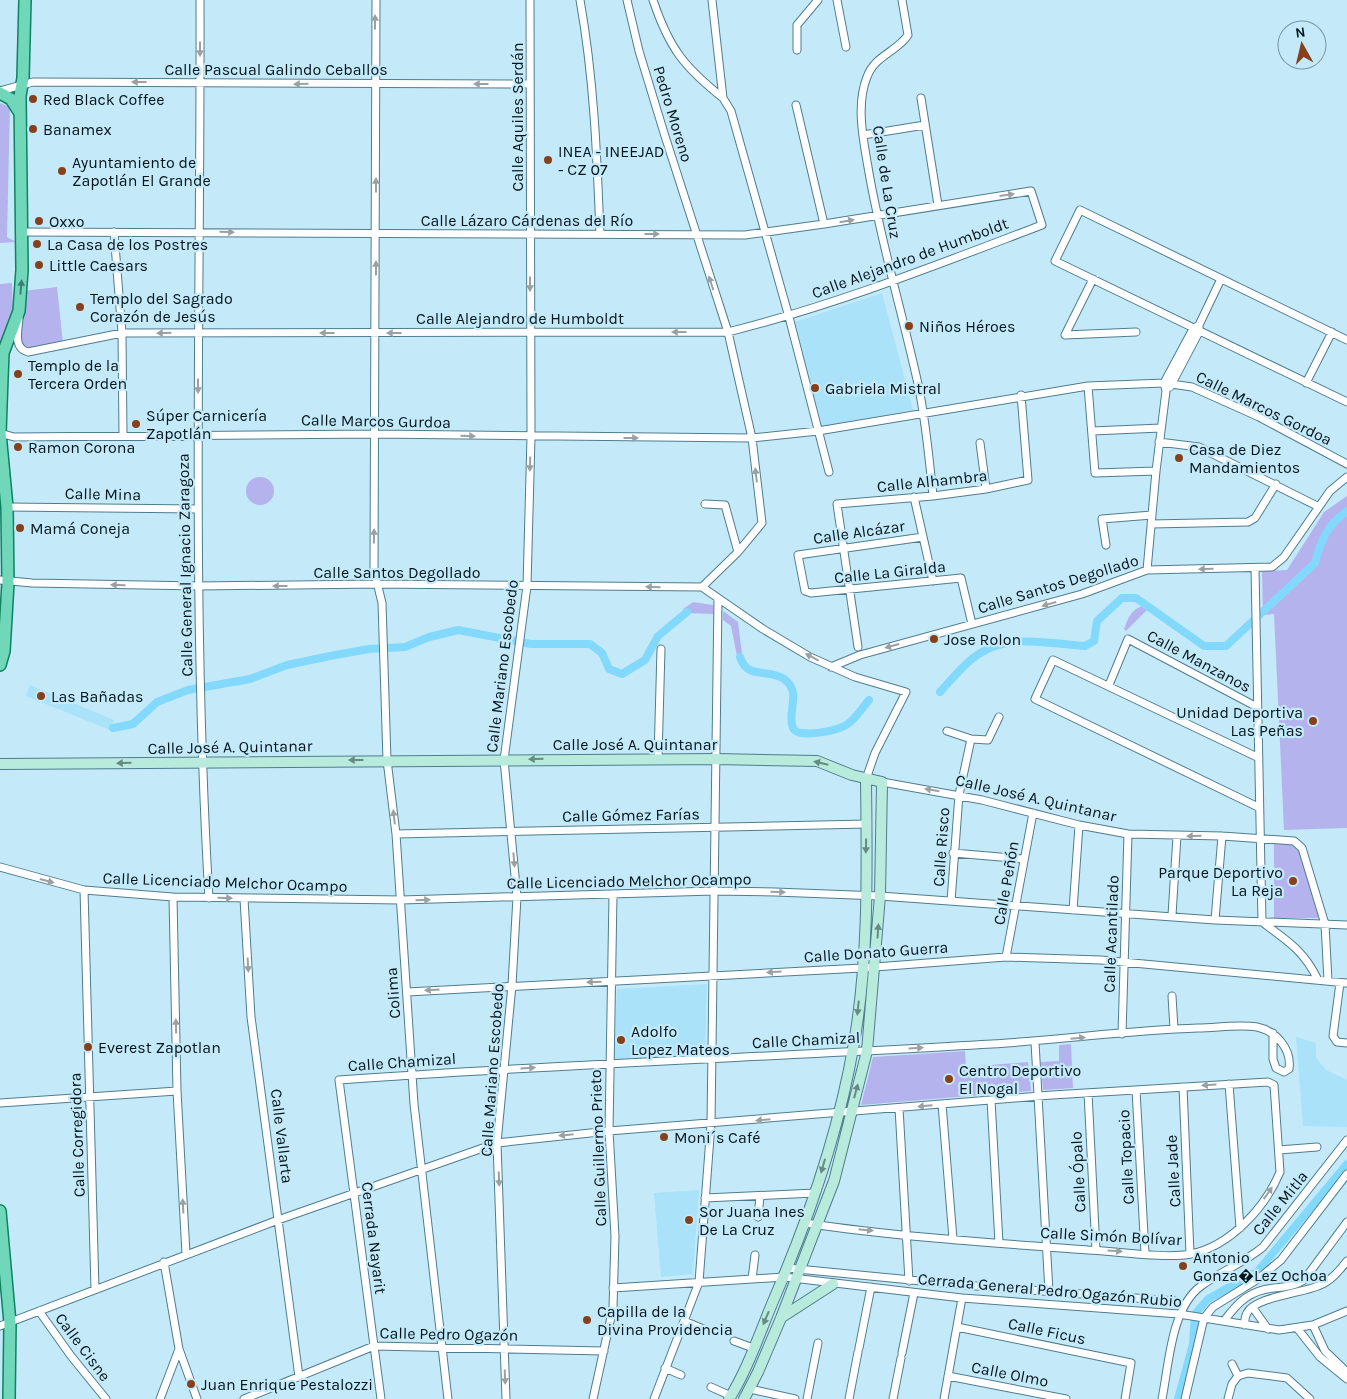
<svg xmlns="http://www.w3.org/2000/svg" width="1347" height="1399" font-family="Karla,sans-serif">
<rect width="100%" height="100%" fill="#c4eafa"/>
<path fill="#a9e2f9" d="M882,293L913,410L822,426L795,322Z
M30,685L114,720L110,730L26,696Z
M707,984L705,1056L614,1060L617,989Z
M1296,1037L1316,1043V1058L1326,1070L1347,1080V1127L1303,1126Z
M699,1190L693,1274L661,1277L654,1193Z"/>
<path fill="#b5b3ed" d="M0,103L10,107L7,237L16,242L0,243Z
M12,283L13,313L0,351V284Z
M57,287L63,343L29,349L24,347L21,340L23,291Z
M246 491a14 14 0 1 1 28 0a14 14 0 1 1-28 0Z
M1347,496V828L1284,830L1274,614L1263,615L1262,571L1287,570L1324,512Z
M693,602L713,605L714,614L687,613L683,609Z
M1146,605L1149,608L1126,631L1124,629C1129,616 1131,609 1146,605Z
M723,611L738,622L742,654L737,656L731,626L723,620Z
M1274,844H1300L1325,918H1274Z
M1071,1044L1073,1088L1043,1090L1041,1062L1059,1061V1045Z
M965,1051L966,1067L1028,1062L1031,1091L861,1105L873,1057Z"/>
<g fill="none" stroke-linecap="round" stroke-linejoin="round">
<path stroke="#83d9fb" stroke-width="8" d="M740,657C747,680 769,668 784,679C803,693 786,711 793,728C797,739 837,731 846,725C855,720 862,708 869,700
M940,692C953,678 966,661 982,652C1011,634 1053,644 1085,646L1094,641L1097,621L1122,598H1136L1204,646H1226L1315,563C1321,540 1327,525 1347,511
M113,728L133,724L157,702L188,690L250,679L287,665L330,656L369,649L405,647L429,637L458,630L531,644H590L602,653L609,669L622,674L645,660L658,636L687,612
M1178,1399L1193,1344L1195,1314L1208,1299L1258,1271L1347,1164"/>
<defs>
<path id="street" d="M200,0C201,299 191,599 209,898
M376,0L374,570L382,603L387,760L396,834L414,1104L448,1399
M580,0C594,78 597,156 600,234
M627,0L639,51L664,133L728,332L752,438L762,523L738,552L702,587
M653,0C669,48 684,67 723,98
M712,0L723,98L731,111L789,317L829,472
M837,0L846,47
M902,0L908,35C897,52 875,55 867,77C856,104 863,139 868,167C880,240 902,311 918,384C926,421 929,458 933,496
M797,50V25L818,0
M0,91L33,82L530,84
M921,98L938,205
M796,105L824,224
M863,135L925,125
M114,232L122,333L123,435
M1093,279L1065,335L1136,332
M19,319C18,331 13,348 28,352L122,333L728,332C836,305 939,264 1042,225L1031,191L824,224L745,235L20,232
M1347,340L1080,210L1055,261L1347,402
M1306,383L1332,332
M1088,386L1095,473L1156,471
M1170,387L1199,332V325L1221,279
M1092,431L1161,428
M0,433L14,437L375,434L752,438L818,431L1088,386L1164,383L1192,387L1259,417L1347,464
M1159,442L1199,447L1319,507
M980,443L986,489
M914,497L933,581
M705,504L725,505L738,552
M7,507L198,509
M1151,524L1248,522L1255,518L1276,484
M923,537L798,555L805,591L811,593L961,578L972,624
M1106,545L1102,519L1152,515
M1255,569L1262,922
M1147,570L1156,471L1166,391L1164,383L1193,329L1199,325
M0,580L32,583L199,586L377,584L702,587L763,629L810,657L855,677L906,692L875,753L866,779
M858,647L837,504L933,496L986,489L1028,480L1021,395
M831,667L860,655L1082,594L1147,570L1272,567L1284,557L1330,491L1347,477
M1109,685L1128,639L1257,707
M947,731L971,739L988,740L999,717
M1257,757L1053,660L1035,699L1258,807
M658,758L661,649
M882,782L982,800L1079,825L1128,834L1222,836L1294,841L1302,848L1325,924L1328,981
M396,834L867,824
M953,853L1023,859
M0,867L84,890L173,897L401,900L714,891L775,892L880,896L1215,920L1347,925
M84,890L95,1289
M173,897L177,1091L186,1254
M244,899L251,1017L299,1377
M951,901L959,795L971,739
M1073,910L1079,825
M1172,915L1177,836
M1215,920L1222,836
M1262,922C1288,941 1304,951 1318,980
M1006,957L1033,813
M1340,983L1333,1036L1337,1042L1347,1043
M407,992L862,968L1006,957L1101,960L1347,983
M1172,996L1174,1029
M1122,1034L1128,834
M1035,1042L1049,1292
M1229,1084L1240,1228
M1183,1087L1190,1254
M1136,1090L1145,1253
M1088,1093L1096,1250
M991,1100L999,1243
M0,1103L177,1091
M942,1104L953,1239
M899,1108L909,1281
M1279,1150L1317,1147
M705,1198L815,1193
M758,1217L760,1196
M164,1262L179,1349L197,1399
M787,1268L963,1285L1175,1301
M752,1279L755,1255
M613,1288L784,1277L962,1298L1179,1314L1279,1330L1313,1325L1347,1311
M1253,1308L1268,1329
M39,1311L71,1356L106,1399
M684,1321L708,1331
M1224,1321C1238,1302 1250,1290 1274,1288C1285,1287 1295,1286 1304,1280L1347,1222
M1244,1325C1245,1321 1245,1316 1247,1313C1255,1297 1302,1293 1318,1286C1331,1281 1339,1271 1347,1261
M1313,1325L1325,1351L1347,1372
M0,1326L278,1220L497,1143L609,1131L1052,1095L1268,1082L1274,1085L1280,1172C1265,1208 1230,1246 1191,1254C1165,1259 1116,1251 1088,1250C994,1243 898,1237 805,1223
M957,1327L1131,1363L1125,1399
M1297,1328L1320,1357L1347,1379
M734,1341L753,1348
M859,1348L871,1287
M902,1353L914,1293
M1232,1364L1238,1376
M665,1368L681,1375
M948,1376L1066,1399
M711,1387L731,1396
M750,1389L795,1399
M160,1399L179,1349
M244,1399L374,1346L604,1351
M381,1399L339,1080C557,1064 774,1057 992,1044C1061,1040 1129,1030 1198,1028C1216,1028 1238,1024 1257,1027C1276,1031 1292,1049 1289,1069L1284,1072L1276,1068L1273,1059V1033
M506,1399L497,1143L512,985L517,897L504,760L527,586L531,437L530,0
M593,1399L613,1308L615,1236L609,1131L613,895
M654,1399L699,1282L711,1124L718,598
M807,1399L818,1343
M849,1399L858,1352
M893,1399L901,1358
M944,1399L962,1298
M1162,1399C1169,1364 1171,1308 1201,1286C1221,1271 1244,1263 1263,1247L1347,1140
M1185,1399L1204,1318L1213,1307L1258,1279L1281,1260L1347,1174
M1228,1399L1232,1384L1238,1376L1248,1373L1287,1378L1310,1399"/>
<path id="secondary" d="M0,764L716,759L817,761L852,775L882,782L880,896L867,1051L834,1181L781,1318L758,1372L744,1399
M782,1317L833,1284
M729,1399C748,1369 760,1332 774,1299C809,1218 839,1131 854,1043C869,957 867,867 866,779"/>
<path id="primary" d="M0,93L11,99L20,113
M0,665L4,651L8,583L7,507L0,433L2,378L3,353L19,311L22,270L20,96L23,78L25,0
M0,1211L10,1323L9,1399"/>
</defs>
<use href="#street" stroke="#4f7c8e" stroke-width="9"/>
<use href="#secondary" stroke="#4f7c8e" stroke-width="12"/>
<use href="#primary" stroke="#0d8264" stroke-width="14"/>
<use href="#street" stroke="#fff" stroke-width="7"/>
<use href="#secondary" stroke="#b8ebdc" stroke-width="10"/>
<use href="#primary" stroke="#71d7b9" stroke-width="11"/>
</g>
<defs><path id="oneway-solid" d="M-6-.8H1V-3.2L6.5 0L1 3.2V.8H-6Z" transform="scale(1.25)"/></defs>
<g fill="#9aa1a4">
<use href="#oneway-solid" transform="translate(375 22) rotate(-90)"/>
<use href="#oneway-solid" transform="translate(200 49) rotate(90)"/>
<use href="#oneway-solid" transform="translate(139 82) rotate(-180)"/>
<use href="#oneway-solid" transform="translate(301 84) rotate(179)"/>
<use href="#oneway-solid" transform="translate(481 84) rotate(-180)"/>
<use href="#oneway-solid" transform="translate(376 185) rotate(-90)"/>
<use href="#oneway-solid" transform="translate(1007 195) rotate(-8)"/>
<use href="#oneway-solid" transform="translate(847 221) rotate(-10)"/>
<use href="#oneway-solid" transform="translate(227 232) rotate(1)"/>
<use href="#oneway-solid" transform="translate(652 234)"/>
<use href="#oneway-solid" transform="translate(376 268) rotate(-90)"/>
<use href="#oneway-solid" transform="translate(711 283) rotate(-108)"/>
<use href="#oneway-solid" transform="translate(530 284) rotate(90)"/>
<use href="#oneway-solid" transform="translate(679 332) rotate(180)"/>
<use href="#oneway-solid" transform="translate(164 333) rotate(179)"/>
<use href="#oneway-solid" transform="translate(327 333) rotate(180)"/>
<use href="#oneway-solid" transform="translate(394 333) rotate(180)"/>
<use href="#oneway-solid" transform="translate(198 386) rotate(90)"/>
<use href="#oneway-solid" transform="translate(468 436) rotate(1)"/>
<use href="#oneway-solid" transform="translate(631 438)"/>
<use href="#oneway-solid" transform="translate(530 464) rotate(92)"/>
<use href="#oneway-solid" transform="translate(756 475) rotate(-97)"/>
<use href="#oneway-solid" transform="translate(374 536) rotate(-89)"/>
<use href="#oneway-solid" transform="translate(1206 569) rotate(179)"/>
<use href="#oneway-solid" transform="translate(118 585) rotate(-179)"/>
<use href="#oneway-solid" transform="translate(280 586) rotate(180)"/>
<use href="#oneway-solid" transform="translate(653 587) rotate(-179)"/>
<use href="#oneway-solid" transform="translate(1049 604) rotate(164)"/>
<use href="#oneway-solid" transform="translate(892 646) rotate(165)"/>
<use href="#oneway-solid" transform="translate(812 657) rotate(-152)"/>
<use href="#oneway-solid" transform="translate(932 790) rotate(-170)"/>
<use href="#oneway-solid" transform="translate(394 817) rotate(-97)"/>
<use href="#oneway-solid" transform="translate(1194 836) rotate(179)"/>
<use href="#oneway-solid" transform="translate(514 860) rotate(85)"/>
<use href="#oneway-solid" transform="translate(47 881) rotate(15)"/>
<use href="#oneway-solid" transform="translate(778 892) rotate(2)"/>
<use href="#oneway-solid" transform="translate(225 898) rotate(2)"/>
<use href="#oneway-solid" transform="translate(423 900) rotate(-2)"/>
<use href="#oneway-solid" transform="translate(248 965) rotate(87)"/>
<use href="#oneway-solid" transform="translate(774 972) rotate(177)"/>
<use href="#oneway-solid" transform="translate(594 982) rotate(178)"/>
<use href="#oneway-solid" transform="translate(432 990) rotate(176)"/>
<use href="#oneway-solid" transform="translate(176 1026) rotate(-91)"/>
<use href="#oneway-solid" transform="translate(1078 1038) rotate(-5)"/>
<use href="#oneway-solid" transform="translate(916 1048) rotate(-3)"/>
<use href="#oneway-solid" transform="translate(528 1068) rotate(-3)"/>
<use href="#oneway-solid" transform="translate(1209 1085) rotate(176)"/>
<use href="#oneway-solid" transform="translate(925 1106) rotate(175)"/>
<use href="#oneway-solid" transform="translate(763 1120) rotate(175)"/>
<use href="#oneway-solid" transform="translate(566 1135) rotate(174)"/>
<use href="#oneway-solid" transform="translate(499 1179) rotate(88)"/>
<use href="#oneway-solid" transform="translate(1268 1193) rotate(-55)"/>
<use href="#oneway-solid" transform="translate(183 1206) rotate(-93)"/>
<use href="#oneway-solid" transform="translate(866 1230) rotate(6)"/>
<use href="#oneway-solid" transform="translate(1115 1251) rotate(4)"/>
<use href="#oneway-solid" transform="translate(505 1377) rotate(88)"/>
</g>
<use fill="#407f72" href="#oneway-solid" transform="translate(21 287) rotate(-85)"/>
<g fill="#678a85">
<use href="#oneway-solid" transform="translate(536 759) rotate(179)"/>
<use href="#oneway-solid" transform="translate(356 760) rotate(-180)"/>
<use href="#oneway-solid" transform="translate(124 763) rotate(178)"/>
<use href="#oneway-solid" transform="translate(821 763) rotate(-167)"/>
<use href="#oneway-solid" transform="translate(866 846) rotate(91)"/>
<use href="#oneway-solid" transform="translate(878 931) rotate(-86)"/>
<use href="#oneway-solid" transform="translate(858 1008) rotate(96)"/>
<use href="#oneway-solid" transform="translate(856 1091) rotate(-75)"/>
<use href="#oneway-solid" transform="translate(823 1166) rotate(106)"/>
<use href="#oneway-solid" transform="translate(766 1318) rotate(113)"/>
</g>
<g fill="#86401b" stroke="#c4eafa" stroke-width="2">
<circle cx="33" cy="99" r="5"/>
<circle cx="33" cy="129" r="5"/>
<circle cx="548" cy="160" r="5"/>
<circle cx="62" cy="171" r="5"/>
<circle cx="39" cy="221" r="5"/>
<circle cx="37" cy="244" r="5"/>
<circle cx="39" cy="265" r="5"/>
<circle cx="80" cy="307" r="5"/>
<circle cx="909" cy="326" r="5"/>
<circle cx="18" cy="374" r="5"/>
<circle cx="815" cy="388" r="5"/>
<circle cx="136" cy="424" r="5"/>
<circle cx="18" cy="447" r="5"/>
<circle cx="1179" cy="458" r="5"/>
<circle cx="20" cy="528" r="5"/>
<circle cx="934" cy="639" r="5"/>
<circle cx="41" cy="696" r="5"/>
<circle cx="1313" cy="721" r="5"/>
<circle cx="1293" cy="881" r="5"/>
<circle cx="621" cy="1040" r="5"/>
<circle cx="88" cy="1047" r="5"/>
<circle cx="949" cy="1079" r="5"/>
<circle cx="664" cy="1137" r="5"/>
<circle cx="689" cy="1220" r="5"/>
<circle cx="1183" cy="1266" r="5"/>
<circle cx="587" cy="1320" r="5"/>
<circle cx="191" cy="1384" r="5"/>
</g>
<g text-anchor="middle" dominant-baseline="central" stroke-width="4.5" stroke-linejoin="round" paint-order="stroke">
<g font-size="16" fill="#03141b" stroke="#c4eafa">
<text x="276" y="69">Calle Pascual Galindo Ceballos</text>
<text transform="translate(673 114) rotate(73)">Pedro Moreno</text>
<text transform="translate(517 117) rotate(-90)">Calle Aquiles Serdán</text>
<text transform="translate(887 182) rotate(81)">Calle de La Cruz</text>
<text x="527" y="220">Calle Lázaro Cárdenas del Río</text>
<text transform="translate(910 258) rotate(-20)">Calle Alejandro de Humboldt</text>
<text x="520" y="318">Calle Alejandro de Humboldt</text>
<text transform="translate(1264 408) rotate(26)">Calle Marcos Gordoa</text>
<text transform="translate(376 421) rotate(1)">Calle Marcos Gurdoa</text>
<text transform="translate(932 481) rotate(-6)">Calle Alhambra</text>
<text transform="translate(103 494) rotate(1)">Calle Mina</text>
<text transform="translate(859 532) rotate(-8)">Calle Alcázar</text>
<text transform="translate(185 565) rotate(-91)">Calle General Ignacio Zaragoza</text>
<text x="397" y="572">Calle Santos Degollado</text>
<text transform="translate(890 572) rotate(-6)">Calle La Giralda</text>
<text transform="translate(1058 584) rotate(-17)">Calle Santos Degollado</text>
<text transform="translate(1199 661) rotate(28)">Calle Manzanos</text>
<text transform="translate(502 666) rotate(-83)">Calle Mariano Escobedo</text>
<text x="635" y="744">Calle José A. Quintanar</text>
<text transform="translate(230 747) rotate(-1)">Calle José A. Quintanar</text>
<text transform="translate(1036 798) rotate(13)">Calle José A. Quintanar</text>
<text transform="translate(631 815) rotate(-1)">Calle Gómez Farías</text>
<text transform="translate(941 847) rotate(-86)">Calle Risco</text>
<text transform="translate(629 881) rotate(-1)">Calle Licenciado Melchor Ocampo</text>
<text transform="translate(225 882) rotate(2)">Calle Licenciado Melchor Ocampo</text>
<text transform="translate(1006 883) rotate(-80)">Calle Peñón</text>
<text transform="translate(1111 934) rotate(-88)">Calle Acantilado</text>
<text transform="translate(876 952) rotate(-4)">Calle Donato Guerra</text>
<text transform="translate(393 993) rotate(-94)">Colima</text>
<text transform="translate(806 1040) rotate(-3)">Calle Chamizal</text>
<text transform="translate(402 1062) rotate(-4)">Calle Chamizal</text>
<text transform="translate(492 1070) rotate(-86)">Calle Mariano Escobedo</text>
<text transform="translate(77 1135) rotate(-92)">Calle Corregidora</text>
<text transform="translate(282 1136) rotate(83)">Calle Vallarta</text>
<text transform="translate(598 1148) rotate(-92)">Calle Guillermo Prieto</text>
<text transform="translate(1126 1157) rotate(-93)">Calle Topacio</text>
<text transform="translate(1173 1171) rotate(-93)">Calle Jade</text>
<text transform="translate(1078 1172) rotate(-93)">Calle Ópalo</text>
<text transform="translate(1280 1203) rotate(-51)">Calle Mitla</text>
<text transform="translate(1111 1236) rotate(3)">Calle Simón Bolívar</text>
<text transform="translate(374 1238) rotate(83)">Cerrada Nayarit</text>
<text transform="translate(1050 1290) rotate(5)">Cerrada General Pedro Ogazón Rubio</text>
<text transform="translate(1047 1331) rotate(12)">Calle Ficus</text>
<text transform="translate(449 1334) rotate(1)">Calle Pedro Ogazón</text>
<text transform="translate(83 1347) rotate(53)">Calle Cisne</text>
<text transform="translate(1010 1374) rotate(11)">Calle Olmo</text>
</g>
<g font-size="16" fill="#03141b" stroke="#c4eafa" text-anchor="start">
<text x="43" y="99">Red Black Coffee</text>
<text x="43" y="129">Banamex</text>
<text x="558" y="151">INEA - INEEJAD<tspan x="558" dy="18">- CZ 07</tspan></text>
<text x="72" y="162">Ayuntamiento de<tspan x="72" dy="18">Zapotlán El Grande</tspan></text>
<text x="49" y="221">Oxxo</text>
<text x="47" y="244">La Casa de los Postres</text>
<text x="49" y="265">Little Caesars</text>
<text x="90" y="298">Templo del Sagrado<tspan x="90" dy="18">Corazón de Jesús</tspan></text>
<text x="919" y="326">Niños Héroes</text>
<text x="28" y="365">Templo de la<tspan x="28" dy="18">Tercera Orden</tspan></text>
<text x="825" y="388">Gabriela Mistral</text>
<text x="146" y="415">Súper Carnicería<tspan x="146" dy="18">Zapotlán</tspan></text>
<text x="28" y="447">Ramon Corona</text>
<text x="1189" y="449">Casa de Diez<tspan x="1189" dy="18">Mandamientos</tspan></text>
<text x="30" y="528">Mamá Coneja</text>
<text x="944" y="639">Jose Rolon</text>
<text x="51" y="696">Las Bañadas</text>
<text x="1303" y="712" text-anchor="end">Unidad Deportiva<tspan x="1303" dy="18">Las Peñas</tspan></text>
<text x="1283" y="872" text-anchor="end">Parque Deportivo<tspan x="1283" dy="18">La Reja</tspan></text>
<text x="631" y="1031">Adolfo<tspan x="631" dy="18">Lopez Mateos</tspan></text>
<text x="98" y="1047">Everest Zapotlan</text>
<text x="959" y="1070">Centro Deportivo<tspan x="959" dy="18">El Nogal</tspan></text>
<text x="674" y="1137">Moni´s Café</text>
<text x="699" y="1211">Sor Juana Ines<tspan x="699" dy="18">De La Cruz</tspan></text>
<text x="1193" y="1257">Antonio<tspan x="1193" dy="18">Gonza�Lez Ochoa</tspan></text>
<text x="597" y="1311">Capilla de la<tspan x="597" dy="18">Divina Providencia</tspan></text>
<text x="201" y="1384">Juan Enrique Pestalozzi</text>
</g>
</g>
<g transform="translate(1302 45) rotate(352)"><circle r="24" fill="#c4eafa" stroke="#7794a1"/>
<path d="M0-4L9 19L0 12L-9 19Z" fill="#86401b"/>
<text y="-8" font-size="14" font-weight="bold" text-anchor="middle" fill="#03141b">N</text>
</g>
</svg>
